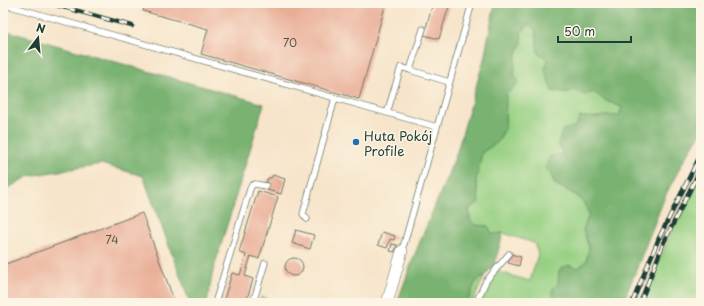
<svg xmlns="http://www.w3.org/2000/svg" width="704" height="306" font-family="'Playpen Sans',sans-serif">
<rect width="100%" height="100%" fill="#fcf5e5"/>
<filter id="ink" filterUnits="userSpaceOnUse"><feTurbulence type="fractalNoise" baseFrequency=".025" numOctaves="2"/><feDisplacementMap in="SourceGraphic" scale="8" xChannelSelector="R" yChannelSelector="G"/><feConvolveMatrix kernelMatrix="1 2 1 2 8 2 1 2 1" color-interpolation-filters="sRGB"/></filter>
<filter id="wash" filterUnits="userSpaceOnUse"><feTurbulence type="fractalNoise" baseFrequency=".012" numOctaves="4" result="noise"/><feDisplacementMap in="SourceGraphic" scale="16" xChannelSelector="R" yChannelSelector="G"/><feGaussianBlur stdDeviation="0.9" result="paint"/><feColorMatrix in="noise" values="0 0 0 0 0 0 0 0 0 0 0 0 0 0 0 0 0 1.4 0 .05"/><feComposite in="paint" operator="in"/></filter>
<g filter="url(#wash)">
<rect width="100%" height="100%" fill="#f7e5cb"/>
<path fill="#97d083" stroke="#5b865c" d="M529,24L536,31L538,52L548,60L550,81L552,91L567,92L574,90L584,95L594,92L604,100L622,107L619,116C610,115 607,116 599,117C593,118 586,117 580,117L564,154L551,175L555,184L576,195L583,201L589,214L583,230L589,248L586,262L558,284L556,303H478L487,282L499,270L502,273L530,281L538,254L534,243L503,233L492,234L488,226L475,225L470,220L469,209L479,202L476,181L482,152L498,142L505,128L506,95L519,82L514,76L516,55L522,42L521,33Z
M701,174V303H642L675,223Z
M485,275L472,303H467L475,283Z
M261,297L284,303H260Z"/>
<path fill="#79b271" stroke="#4c7852" d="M495,3H701V133L684,160L666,194L623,303H556L555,302L552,289L558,284L559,270L569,265L578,268L586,262L589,248L583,230L589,214L583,201L576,195L555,184L551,175L545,168L550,156L563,154L558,143L563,130L576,126L580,117C586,117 593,118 599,117C607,116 610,115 619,116L622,107L604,100L594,92L584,95L574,90L567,92L552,91L545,70L548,60L538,52L536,31L529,24L521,33L522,42L516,55L514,75L519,82L506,95L505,128L498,142L482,152L476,181L479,202L469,209L470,220L475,225L488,226L492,234L503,233L494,266L485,275L475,283L467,303H397L414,256L456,155L484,59Z
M3,30L264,104L213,271L207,303H190L143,176L101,164L29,176L3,191Z"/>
<g id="blocks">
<path fill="#e9ad96" d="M145,3H386L359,99L201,54L208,29L143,11Z
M433,3H450L439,39L424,35Z
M273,175L285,179L281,194L264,189L268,178H271Z
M258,191L278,197L259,259L251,256L245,276L253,279L246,303H223L232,273L240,275L246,255L239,252Z
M142,213L175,303H3V265Z
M296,230L314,235L310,249L292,243Z
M382,232L395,236L394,240L390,239L387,248L378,245Z
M392,244L397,245L395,252L390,251Z
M511,254L521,257L519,266L508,263Z
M285 267a9 9 0 1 1 18 0a9 9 0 1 1-18 0Z"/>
</g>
</g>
<g filter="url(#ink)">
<use href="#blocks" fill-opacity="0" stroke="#6b7869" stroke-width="1"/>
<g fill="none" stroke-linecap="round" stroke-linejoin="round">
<defs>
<path id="lane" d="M3,4L437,127
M423,29L410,70L449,82
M387,113L401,67L410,70
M307,219L303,214L335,98
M402,251L472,3
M215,303L250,189L252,185L255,184L266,186
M253,303L265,263
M476,303L486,281L509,254"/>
<path id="street" d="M387,303L402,251"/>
</defs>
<use href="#lane" stroke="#6b7869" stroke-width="7"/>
<use href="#street" stroke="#6b7869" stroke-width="12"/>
<use href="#lane" stroke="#fff" stroke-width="5.5"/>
<use href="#street" stroke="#fff" stroke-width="11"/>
<defs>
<path id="rail" d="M49,3L132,26
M632,303L659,238L701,154
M640,303L664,242L701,168"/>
</defs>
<use href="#rail" stroke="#1f3d34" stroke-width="4.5"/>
<use href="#rail" stroke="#fcf5e5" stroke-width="3" stroke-dasharray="9" stroke-linecap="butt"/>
</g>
</g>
<circle fill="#1f6fb2" stroke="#fcf5e5" stroke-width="1.5" cx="356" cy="142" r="4"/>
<g text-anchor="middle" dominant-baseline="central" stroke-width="3" stroke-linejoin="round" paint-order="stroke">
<g font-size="11" fill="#52594c">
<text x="290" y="42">70</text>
<text x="112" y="239">74</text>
</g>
<g font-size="13" fill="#1f3d34" stroke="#fcf5e5" text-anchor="start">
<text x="364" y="135">Huta Pokój<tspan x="364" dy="15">Profile</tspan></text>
</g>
</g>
<rect width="704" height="306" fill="none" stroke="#fcf5e5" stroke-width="16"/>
<g transform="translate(38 38) rotate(16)" stroke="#fcf5e5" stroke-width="3" paint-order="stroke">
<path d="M0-3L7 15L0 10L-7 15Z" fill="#1f3d34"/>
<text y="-6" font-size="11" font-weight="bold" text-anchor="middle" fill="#1f3d34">N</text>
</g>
<path d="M558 36v6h73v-6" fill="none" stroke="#1f3d34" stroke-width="2"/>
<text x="564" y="36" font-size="12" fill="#1f3d34" stroke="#fcf5e5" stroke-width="3" paint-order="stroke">50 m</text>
</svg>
